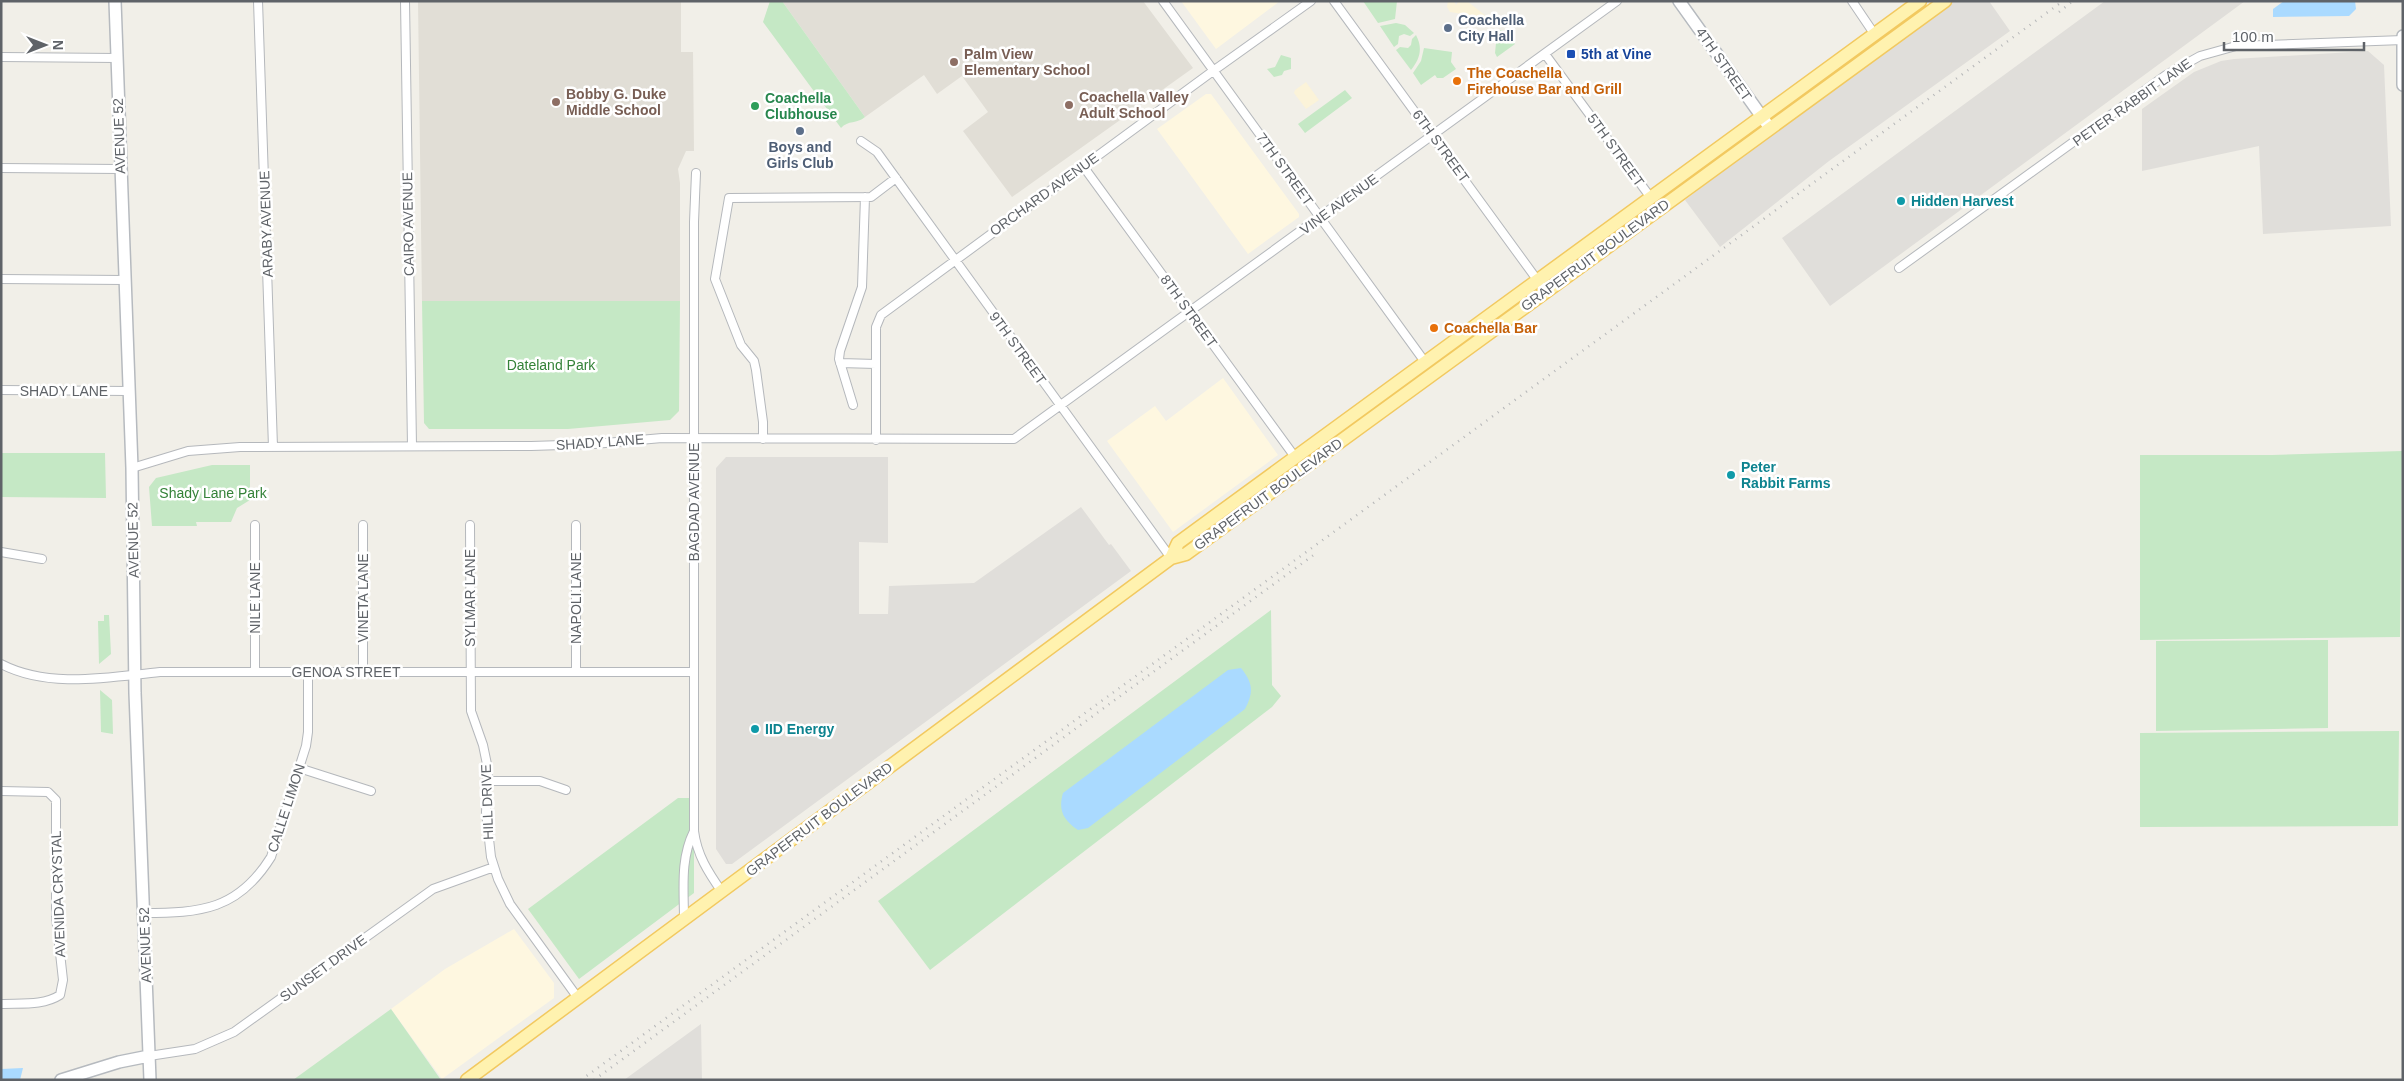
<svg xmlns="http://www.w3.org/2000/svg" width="2404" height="1081" font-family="Helvetica,sans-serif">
<rect width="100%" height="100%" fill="#f1efe8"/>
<path fill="#fef7e0" d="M1181,1H1280L1216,49Z
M1206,94H1211L1299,214V217L1248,254L1157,129Z
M1223,378L1278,455L1173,532L1107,441L1155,406L1166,421Z
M514,929L554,983V998L442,1079L391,1009L445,969Z"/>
<path fill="#e0deda" d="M1954,1H1989L2010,31L1829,161L1720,247L1685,200L1794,116Z
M2105,1H2245L1830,306L1782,238Z
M2368,51L2384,65L2391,226L2263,234L2259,146L2142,171V109L2194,72L2221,61L2234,59Z
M726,457H888V543L859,542V614H888L889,586L974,583L1081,507L1109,545L1111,544L1131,571L732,864H726L716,849V468Z
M701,1024L702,1080H624Z"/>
<path fill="#e1ded6" d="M418,1H681V52H693L694,151H686L678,169L680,183V301H422Z
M782,1H1143L1193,68L1012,197L963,131L988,112L962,76L937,94L924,75L865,117Z"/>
<path fill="#c5e8c5" d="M770,1H782L865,117C857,124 848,120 841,128L763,22Z
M1363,1H1397L1395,19L1378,23Z
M1396,23L1405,25L1414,33L1410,36L1404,34L1399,36L1398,44L1394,47L1380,26Z
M1500,30L1505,31L1515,44L1497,57L1495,53L1497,33Z
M1416,35C1423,48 1420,59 1411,70L1396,50L1400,47L1408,48L1411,45L1412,39Z
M1424,48L1452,52L1451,62L1456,69L1443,78H1437L1435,75L1421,85L1413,73L1421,61Z
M1281,55L1291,58V69L1284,71L1282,75L1274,77L1267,69L1275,67Z
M1345,90L1352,98L1305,133L1298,124Z
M422,301H680L679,411L670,420L568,429H429L424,423Z
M2402,451L2400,637L2140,640V455H2272Z
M1,453H105L106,498L1,497Z
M212,465H250V500L237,508L231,522H196L197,526H152L149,487L156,478Z
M1271,610L1272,685L1281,696L1272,707L930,970L878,901Z
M104,615H109L111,654L99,664L98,621H104Z
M2328,640V728L2156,731V641Z
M100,690L112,700L113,734L101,732Z
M2399,731L2398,826L2140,827V733Z
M678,798H694V893L579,979L528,909Z
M391,1009L441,1080H293Z"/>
<path fill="#fbf3d9" d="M1448,1H1454L1456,5L1459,1H1467L1486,16L1489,14L1493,19L1450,12L1447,7Z
M1306,82L1319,100L1306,109L1294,93L1295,90Z"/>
<path fill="#aadaff" d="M2284,1H2355L2356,9L2349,16L2273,17V9Z
M1241,668C1253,683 1254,692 1245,709L1088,828L1078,830C1063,820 1058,810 1063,793L1228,670Z
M23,1068L20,1080H1V1069Z"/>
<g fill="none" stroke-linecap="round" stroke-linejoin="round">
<defs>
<path id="street" d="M258,1L273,447
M405,1L412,446
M1163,1L1425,362
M1334,1L1546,292
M1852,1L1875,35
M1545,54L1651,198
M1,57L117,58
M861,141L877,152L1171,558
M1083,166L1295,457
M1,168L120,169
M696,173L694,222V831C697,855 708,872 722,892
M1899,268L2166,75L2200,56L2236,46L2403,40
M1,279L124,280
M840,363L876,364
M1,390L128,391
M853,405L839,359L840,351L862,287L865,197
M763,439V422L756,370L754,361L741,345L715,279L729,198L871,197L896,178
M876,440V327L881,315L1213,71L1311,1
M132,468L188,451L240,447L531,446L594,444L662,438L1014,439L1617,1
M255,525V672
M363,525V672
M470,525L471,711L483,745L488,769L486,812L491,857L498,879L510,904L578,998
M576,525V672
M1,552L42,559
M1,664C49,689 109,677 160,672H693
M299,768L371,791
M487,781H540L566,790
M1,791L48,792L56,800V917L63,980L60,995C43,1006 21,1003 1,1004
M143,913C201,913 238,910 271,857L306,746L308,732V672
M684,920C684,889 680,859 694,831
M149,1056L195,1049L234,1032L433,889L494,867"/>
<path id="secondary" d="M115,1L132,468L135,693L150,1080
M1679,1L1767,124
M2403,36V85
M61,1080L119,1062L149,1056"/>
<path id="primary" d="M1171,558L1178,543L1920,1
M467,1080L1171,558L1186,554L1945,1"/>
</defs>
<use href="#street" stroke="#b5b8bc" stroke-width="10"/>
<use href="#secondary" stroke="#b6babf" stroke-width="14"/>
<use href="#primary" stroke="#f2c960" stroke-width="15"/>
<use href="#street" stroke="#fff" stroke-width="8"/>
<use href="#secondary" stroke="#fff" stroke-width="11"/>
<use href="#primary" stroke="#fff2af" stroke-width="12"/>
<path stroke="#b6b7b8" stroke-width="2.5" stroke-dasharray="1 6" stroke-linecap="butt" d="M2059,12L2073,1
M581,1080L2063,1
M594,1080L1315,554"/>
</g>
<g fill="#5c6f8a" stroke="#fff" stroke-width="2">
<circle cx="1448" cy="28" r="5"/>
<circle cx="800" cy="131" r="5"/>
</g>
<rect fill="#1a4fb4" stroke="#fff" stroke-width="2" x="1566" y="49" width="10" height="10" rx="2.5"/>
<g fill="#8d6e63" stroke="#fff" stroke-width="2">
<circle cx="954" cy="62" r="5"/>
<circle cx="556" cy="102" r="5"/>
<circle cx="1069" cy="105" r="5"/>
</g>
<g fill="#e8710a" stroke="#fff" stroke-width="2">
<circle cx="1457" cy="81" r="5"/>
<circle cx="1434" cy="328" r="5"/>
</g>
<circle fill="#2e9e5b" stroke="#fff" stroke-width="2" cx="755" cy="106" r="5"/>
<g fill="#0f9aa8" stroke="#fff" stroke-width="2">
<circle cx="1901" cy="201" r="5"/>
<circle cx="1731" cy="475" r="5"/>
<circle cx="755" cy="729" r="5"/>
</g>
<g text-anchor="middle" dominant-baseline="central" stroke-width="5" stroke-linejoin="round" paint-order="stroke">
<g font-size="14" font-weight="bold" fill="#4e5e75" stroke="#fff" text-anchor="start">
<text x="1458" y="20">Coachella<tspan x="1458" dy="16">City Hall</tspan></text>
<text x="800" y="147" text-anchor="middle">Boys and<tspan x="800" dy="16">Girls Club</tspan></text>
</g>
<g font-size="14" font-weight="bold" fill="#785e54" stroke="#fff" text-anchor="start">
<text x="964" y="54">Palm View<tspan x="964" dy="16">Elementary School</tspan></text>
<text x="566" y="94">Bobby G. Duke<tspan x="566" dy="16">Middle School</tspan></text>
<text x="1079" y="97">Coachella Valley<tspan x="1079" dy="16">Adult School</tspan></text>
</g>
<g font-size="14" font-weight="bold" fill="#164399" stroke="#fff" text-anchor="start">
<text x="1581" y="54">5th at Vine</text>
</g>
<g font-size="14" fill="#5f6368" stroke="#fff">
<text transform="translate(1724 64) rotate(55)">4TH STREET</text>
<text transform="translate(2132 102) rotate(-35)">PETER RABBIT LANE</text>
<text transform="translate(119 136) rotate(-92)">AVENUE 52</text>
<text transform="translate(1441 146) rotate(54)">6TH STREET</text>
<text transform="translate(1616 150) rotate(54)">5TH STREET</text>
<text transform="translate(1285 169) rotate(54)">7TH STREET</text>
<text transform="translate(1044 194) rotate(-36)">ORCHARD AVENUE</text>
<text transform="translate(1339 204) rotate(-36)">VINE AVENUE</text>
<text transform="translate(266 224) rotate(-92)">ARABY AVENUE</text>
<text transform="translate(408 224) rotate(-91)">CAIRO AVENUE</text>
<text transform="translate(1595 255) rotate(-36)">GRAPEFRUIT BOULEVARD</text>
<text transform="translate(1189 311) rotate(54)">8TH STREET</text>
<text transform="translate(1018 348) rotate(54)">9TH STREET</text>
<text x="64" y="391">SHADY LANE</text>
<text transform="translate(600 442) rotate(-4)">SHADY LANE</text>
<text transform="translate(1268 494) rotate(-36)">GRAPEFRUIT BOULEVARD</text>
<text transform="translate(694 502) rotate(-90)">BAGDAD AVENUE</text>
<text transform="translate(133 540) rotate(-91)">AVENUE 52</text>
<text transform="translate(255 598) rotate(-90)">NILE LANE</text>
<text transform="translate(363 598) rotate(-90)">VINETA LANE</text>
<text transform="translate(470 598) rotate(-90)">SYLMAR LANE</text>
<text transform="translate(576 598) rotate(-90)">NAPOLI LANE</text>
<text x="346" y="672">GENOA STREET</text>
<text transform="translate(487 802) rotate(-92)">HILL DRIVE</text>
<text transform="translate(286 808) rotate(-72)">CALLE LIMON</text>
<text transform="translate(819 819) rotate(-37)">GRAPEFRUIT BOULEVARD</text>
<text transform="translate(58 894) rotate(-92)">AVENIDA CRYSTAL</text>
<text transform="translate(145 945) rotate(-92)">AVENUE 52</text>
<text transform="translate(323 968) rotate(-36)">SUNSET DRIVE</text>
</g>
<g font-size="14" font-weight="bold" fill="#c56008" stroke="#fff" text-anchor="start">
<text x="1467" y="73">The Coachella<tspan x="1467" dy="16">Firehouse Bar and Grill</tspan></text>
<text x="1444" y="328">Coachella Bar</text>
</g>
<g font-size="14" font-weight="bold" fill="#27864d" stroke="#fff" text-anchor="start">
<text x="765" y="98">Coachella<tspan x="765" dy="16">Clubhouse</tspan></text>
</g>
<g font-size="14" font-weight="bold" fill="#0d838f" stroke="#fff" text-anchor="start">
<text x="1911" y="201">Hidden Harvest</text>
<text x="1741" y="467">Peter<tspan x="1741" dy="16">Rabbit Farms</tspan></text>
<text x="765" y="729">IID Energy</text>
</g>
<g font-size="14" fill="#348238" stroke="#fff">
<text x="551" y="365">Dateland Park</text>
<text x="213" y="493">Shady Lane Park</text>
</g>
</g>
<rect width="2404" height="1081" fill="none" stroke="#5f6368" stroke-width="5"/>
<g transform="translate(45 45) rotate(90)" stroke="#ffffff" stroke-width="4" paint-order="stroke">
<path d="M0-4L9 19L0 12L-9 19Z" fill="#5f6368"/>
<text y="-8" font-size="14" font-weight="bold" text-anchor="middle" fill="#5f6368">N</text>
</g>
<path d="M2224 42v8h140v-8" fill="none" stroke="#5f6368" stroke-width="2.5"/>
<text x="2232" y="42" font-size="15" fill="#5f6368" stroke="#ffffff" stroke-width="4" paint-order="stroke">100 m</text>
</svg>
